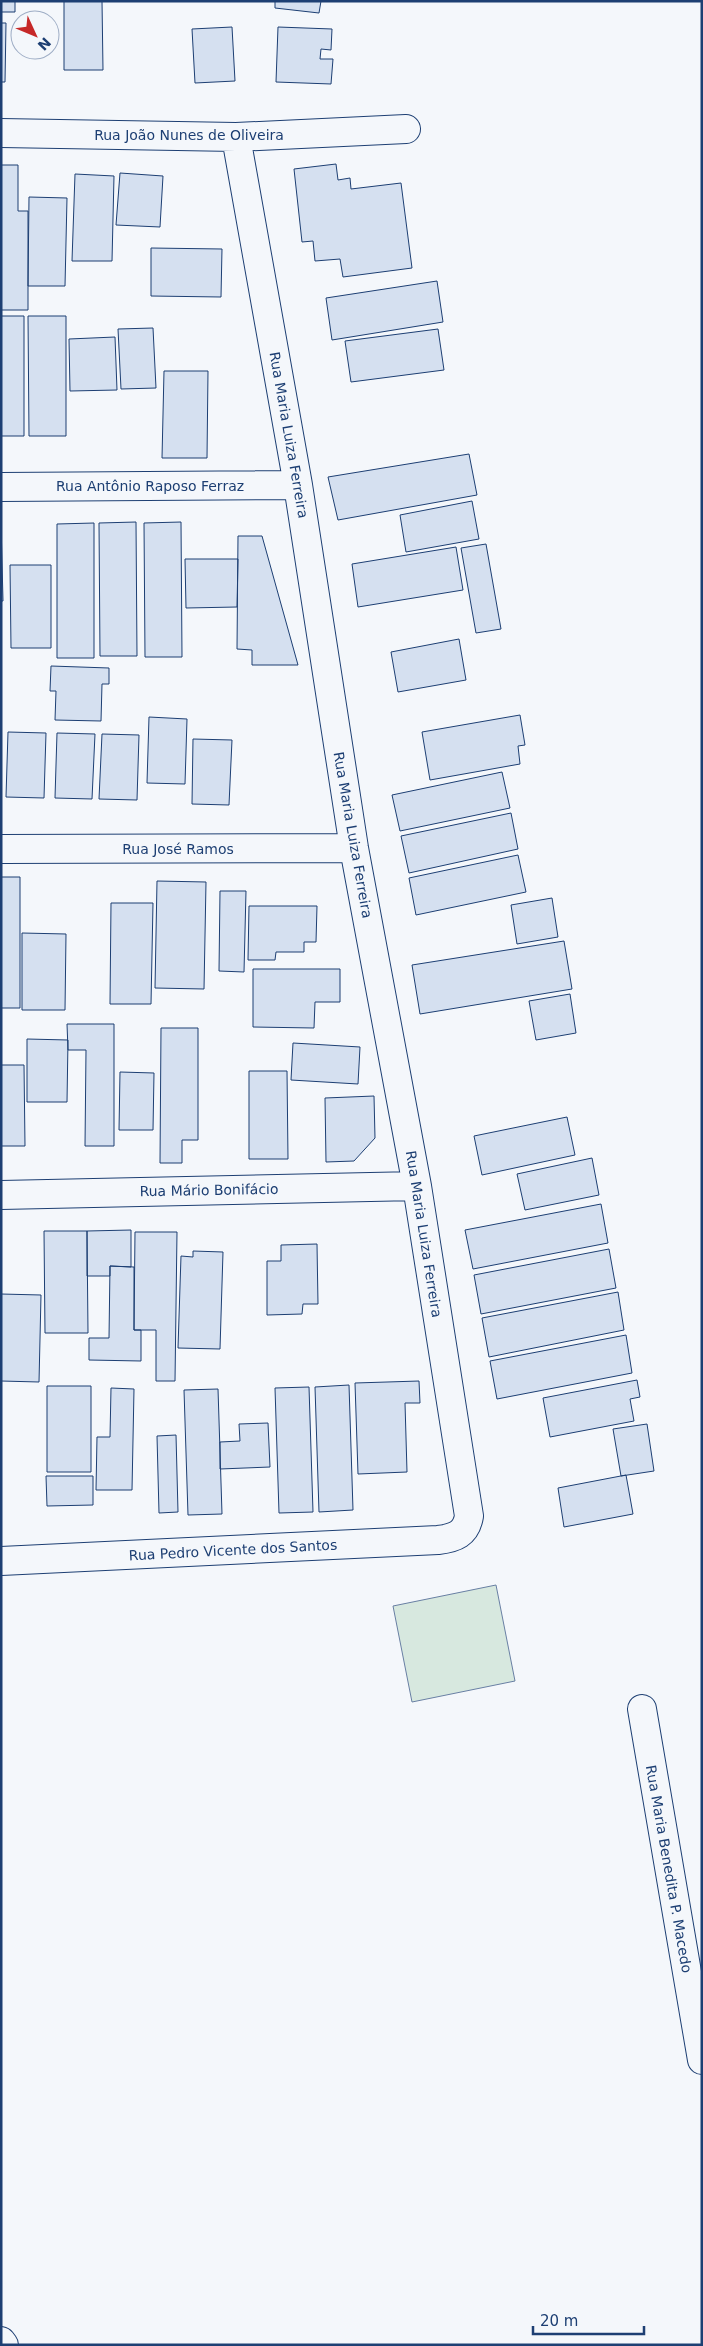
<svg xmlns="http://www.w3.org/2000/svg" width="703" height="2346" font-family="'DejaVu Sans',sans-serif">
<rect width="100%" height="100%" fill="#f4f7fb"/>
<path fill="#d7e8df" stroke="#687fa3" d="M496,1585L515,1681L412,1702L393,1606Z"/>
<path fill="#d5e0f0" stroke="#1d3f73" d="M1,1H15V12H1Z
M64,1H102L103,70H64Z
M275,1H321L319,13L275,8Z
M1,23H6L5,82H1Z
M232,27L235,81L195,83L192,29Z
M278,27L332,29L331,50L321,49L320,59H333L331,84L276,82Z
M336,164L338,180L350,178L351,189L401,183L412,268L343,277L340,259L315,261L313,241L302,242L294,169Z
M1,165H18V211H28V310H1Z
M120,173L163,176L160,227L116,225Z
M75,174L114,176L112,261H72Z
M29,197L67,198L65,286H28Z
M151,248L222,249L221,297L151,296Z
M437,281L443,322L332,340L326,298Z
M1,316H24V436H1Z
M28,316H66V436H29Z
M153,328L156,388L121,389L118,329Z
M438,329L444,370L351,382L345,341Z
M115,337L117,390L70,391L69,339Z
M164,371H208L207,458H162Z
M469,454L477,495L338,520L328,477Z
M472,501L479,539L406,552L400,515Z
M136,522L137,656H100L99,523Z
M181,522L182,657H145L144,523Z
M1,523L3,601H1Z
M94,523V658H57V524Z
M238,536H262L298,665H252V650L237,649Z
M486,544L501,629L476,633L461,548Z
M456,547L463,590L358,607L352,564Z
M185,559H238L237,607L186,608Z
M10,565H51V648H11Z
M459,639L466,680L398,692L391,652Z
M51,666L109,668V684H102L101,721L55,720L56,691H50Z
M520,715L525,745L518,746L520,764L430,780L422,732Z
M149,717L187,719L185,784L147,783Z
M8,732L46,733L44,798L6,797Z
M57,733L95,734L92,799L55,798Z
M102,734L139,735L137,800L99,799Z
M193,739L232,740L229,805L192,804Z
M502,772L510,808L400,831L392,795Z
M511,813L518,849L409,873L401,836Z
M518,855L526,892L416,915L409,878Z
M1,877H20V1008H1Z
M157,881L206,882L204,989L155,988Z
M220,891H246L244,972L219,971Z
M552,898L558,937L517,944L511,905Z
M111,903H153L151,1004H110Z
M249,906H317L316,942H304V952H276L275,960H248Z
M22,933L66,934L65,1010H22Z
M564,941L572,989L420,1014L412,965Z
M253,969H340V1002H315L314,1028L253,1027Z
M570,994L576,1033L536,1040L529,1001Z
M67,1024H114V1146H85L86,1050H68Z
M161,1028H198V1140H182V1163H160Z
M27,1039L68,1040L67,1102H27Z
M293,1043L360,1047L358,1084L291,1080Z
M1,1065H24L25,1146H1Z
M249,1071H287L288,1159H249Z
M120,1072L154,1073L153,1130H119Z
M374,1096L375,1138L354,1161L326,1162L325,1098Z
M567,1117L575,1155L482,1175L474,1136Z
M592,1158L599,1195L525,1210L517,1174Z
M601,1204L608,1243L473,1269L465,1230Z
M131,1230V1267L110,1266V1276H87V1231Z
M44,1231H87L88,1333H45Z
M135,1232H177L175,1381H156V1330H134Z
M317,1244L318,1304H303L302,1314L267,1315V1261H281V1245Z
M609,1249L616,1288L481,1314L474,1275Z
M193,1251L223,1252L220,1349L178,1348L181,1256L193,1257Z
M110,1266L134,1267V1330H141V1361L89,1360V1338H109Z
M618,1292L624,1330L489,1357L482,1318Z
M1,1294L41,1295L39,1382L1,1381Z
M626,1335L632,1373L497,1399L490,1361Z
M637,1380L640,1397L630,1399L634,1421L550,1437L543,1398Z
M419,1381L420,1403H405L407,1472L358,1474L355,1383Z
M349,1385L353,1510L319,1512L315,1387Z
M47,1386H91V1472H47Z
M309,1387L313,1512L279,1513L275,1388Z
M111,1388L134,1389L132,1490H96L97,1437H110Z
M218,1389L222,1514L188,1515L184,1390Z
M268,1423L270,1467L220,1469V1442L240,1441L239,1424Z
M647,1424L654,1471L621,1476L613,1429Z
M176,1435L178,1512L159,1513L157,1436Z
M626,1475L633,1514L564,1527L558,1488Z
M46,1476H93V1505L47,1506Z"/>
<g fill="none" stroke-linecap="round" stroke-linejoin="round">
<defs>
<path id="minor" d="M1,133L236,137L406,129
M1,487L298,485
M1,849L354,848
M1,1195L417,1186
M1,1561L438,1540C455,1538 466,1534 469,1516L417,1186L354,848L298,485L236,137
M642,1709L702,2060
M1,2341L4,2345"/>
</defs>
<use href="#minor" stroke="#1d3f73" stroke-width="30"/>
<use href="#minor" stroke="#f4f7fb" stroke-width="28"/>
</g>
<g text-anchor="middle" dominant-baseline="central" stroke-width="4" stroke-linejoin="round" paint-order="stroke">
<g font-size="14" fill="#1d3f73" stroke="#f4f7fb">
<text x="189" y="135">Rua João Nunes de Oliveira</text>
<text transform="translate(289 435) rotate(80)">Rua Maria Luiza Ferreira</text>
<text x="150" y="486">Rua Antônio Raposo Ferraz</text>
<text transform="translate(353 835) rotate(80)">Rua Maria Luiza Ferreira</text>
<text x="178" y="849">Rua José Ramos</text>
<text transform="translate(209 1190) rotate(-1)">Rua Mário Bonifácio</text>
<text transform="translate(424 1234) rotate(81)">Rua Maria Luiza Ferreira</text>
<text transform="translate(233 1550) rotate(-3)">Rua Pedro Vicente dos Santos</text>
<text transform="translate(669 1869) rotate(80)">Rua Maria Benedita P. Macedo</text>
</g>
</g>
<rect width="703" height="2346" fill="none" stroke="#1d3f73" stroke-width="5"/>
<g transform="translate(35 35) rotate(134)"><circle r="24" fill="#f4f7fb" stroke="#9eadc5"/>
<path d="M0-4L9 19L0 12L-9 19Z" fill="#c62828"/>
<text y="-8" font-size="14" font-weight="bold" text-anchor="middle" fill="#1d3f73">N</text>
</g>
<path d="M533 2326v8h111v-8" fill="none" stroke="#1d3f73" stroke-width="2.5"/>
<text x="540" y="2326" font-size="15" fill="#1d3f73" stroke="#f4f7fb" stroke-width="4" paint-order="stroke">20 m</text>
</svg>
